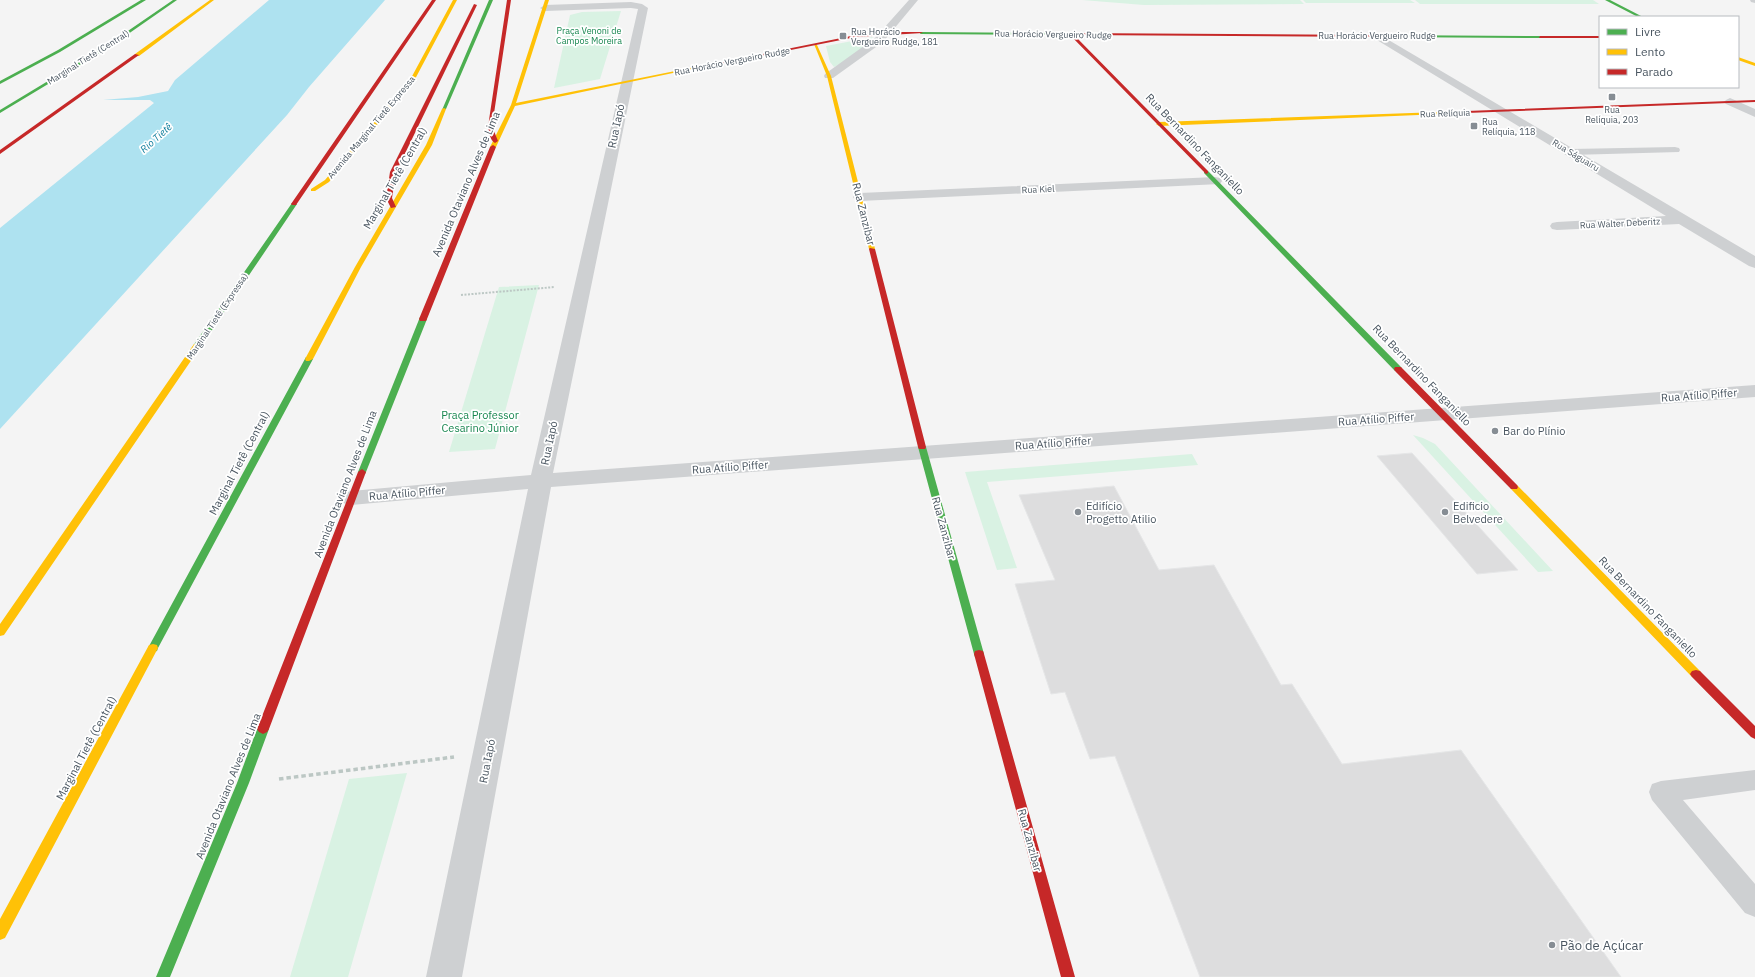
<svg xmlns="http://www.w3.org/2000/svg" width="1755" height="977" font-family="'IBM Plex Sans',sans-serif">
<rect width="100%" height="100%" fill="#f4f4f4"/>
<path fill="#d9f2e3" d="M1082,0H1300L1304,4L1144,5Z
M1303,0H1410L1415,3H1306Z
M1415,0H1593L1599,4H1420Z
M621,11L600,79L554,88L570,15L582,12Z
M873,37C861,50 850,60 834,67L830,62L826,46Z
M539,285L495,449L449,452L499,287Z
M1413,435L1423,438L1435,444L1553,571L1538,572Z
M1192,454L1198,465L987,482L1017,568L997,570L965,472Z
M407,773L348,977H290L349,779Z"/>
<path fill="#aee2f0" d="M269,0H385L309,87L287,115L0,429V228L154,103L150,100H103L138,97L168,91L175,80Z"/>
<path fill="#ddddde" stroke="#e5e6e7" d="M1412,453L1518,570L1477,574L1377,456Z
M1114,486L1159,570L1214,565L1281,685L1292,684L1342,764L1461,750L1621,977H1200L1115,756L1090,759L1065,692L1051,694L1015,584L1055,580L1019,495Z"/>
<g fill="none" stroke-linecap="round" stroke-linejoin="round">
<path stroke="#bcc7c4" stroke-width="2" stroke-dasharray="2 1.5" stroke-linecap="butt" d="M461,295L555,287"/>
<path stroke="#bcc7c4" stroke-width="3.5" stroke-dasharray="4.5 3" stroke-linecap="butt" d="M279,779L454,757"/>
<path fill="#ced0d2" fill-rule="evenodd" d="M1675,147L1679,148L1680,150L1679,152L1571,155L1566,152L1571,149Z
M1755,770V790L1683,800L1755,884V917L1745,913L1652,800L1649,792L1652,784L1661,781Z"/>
<path fill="#ced0d2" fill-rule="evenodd" d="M909,0H918L883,42L833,78H825L824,76L825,74L875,38Z
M1750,0H1755V3L1751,2Z
M631,2L642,4L648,8L553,473L1755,385V397L551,487L462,977H426L528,489L351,505L343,503L340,498L343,493L351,491L531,475L638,9L631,8L545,11L540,8L545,5Z
M1375,32L1755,256V268L1749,266L1679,224L1557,230L1552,229L1550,226L1552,223L1557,222L1666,216L1372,37L1370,35L1372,33Z
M1730,98L1755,109V117L1726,104L1724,102L1726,100Z
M1215,177L1220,178L1222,181L1220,184L860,201L855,200L853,197L855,194L860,193Z"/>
<path fill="#4caf50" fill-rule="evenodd" d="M141,0H146L60,52L0,84V81L58,50Z
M173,0H177L108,48L0,113V110L106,46Z
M489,0H493L446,109L442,110Z
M1605,0H1610L1643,17H1638Z
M921,32L1075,33L1077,34L1075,35L920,34Z
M1378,35L1540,36L1542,37L1540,38L1377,37Z
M1204,171H1208L1401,367L1402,369L1401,371H1395L1204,173Z
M292,203L297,204L200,348H194L193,346Z
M420,317H426L427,319L366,472L365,474H359L358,472Z
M306,357H309L313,359L158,648L157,651L153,652L149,651L148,648Z
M922,444L926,447L984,654L983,657L979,658L975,657L974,654L918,447Z
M263,724L267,726L269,729L249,783L170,977H156L237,783L257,729L259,726Z"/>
<path fill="#ffc107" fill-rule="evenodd" d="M210,0H214L139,56H135V54Z
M453,0H457L414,81L329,182L315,191H311V189L325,180L410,80Z
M545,0H549L516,103L695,67L697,68L515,106L496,147L491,148L490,147L511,105Z
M814,44L817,45L831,76L875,249L874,250L869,249L827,76Z
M1738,57L1755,63V66L1738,60Z
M444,108L446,109L432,145L361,267L313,359L309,361H306L305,359L355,267L426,145L442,109Z
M1440,112H1442V114L1159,126L1156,124L1159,122Z
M194,344H200L201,346L4,635L0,636V624Z
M1514,484L1517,485L1700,671L1702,674L1700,677L1696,678L1692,677L1511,489L1510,487L1511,485Z
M153,644L157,645L158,648L5,938L0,940V919L149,645Z"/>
<path fill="#c62828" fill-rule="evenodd" d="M432,0H436L296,205H292L291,204Z
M507,0H511L493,120L494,131L498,141L495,143C488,138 488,128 489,120Z
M474,4L477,5L396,172L392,198L396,207L391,208L386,198L390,172Z
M886,32H921L923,33L856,37L695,69L693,68L856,35Z
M1070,33L1378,35L1380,36L1378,37L1074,35L1208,171V173L1206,174L1070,35Z
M1540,36H1600V38H1539Z
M135,54L139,55L0,154V150Z
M1755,100V102L1440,114L1438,113L1440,112Z
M493,145L496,147L427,319L426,321H420L419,319L490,147Z
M870,248L875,249L926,447L925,449H919L918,447L869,249Z
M1395,367H1401L1517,485L1518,487L1517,489H1511L1395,371L1394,369Z
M362,469L366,472L269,729L267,732L263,734L259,732L257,729L358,472Z
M979,650L983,651L984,654L1075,977H1061L974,654L975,651Z
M1696,670L1700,671L1755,726V739L1751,737L1692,677L1690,674L1692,671Z"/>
</g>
<g fill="#868d94" stroke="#fff" stroke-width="1.5">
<rect x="839" y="32" width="8" height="8" rx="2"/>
<rect x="1608" y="93" width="8" height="8" rx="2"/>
<rect x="1470" y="122" width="8" height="8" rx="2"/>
<circle cx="1495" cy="431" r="4"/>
<circle cx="1078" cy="512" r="4"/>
<circle cx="1445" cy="512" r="4"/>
<circle cx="1552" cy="945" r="4"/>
</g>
<g text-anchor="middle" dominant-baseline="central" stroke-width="3.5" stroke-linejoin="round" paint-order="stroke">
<g font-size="9" fill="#17864f" stroke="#fff">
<text x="589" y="30">Praça Venoni de<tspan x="589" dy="10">Campos Moreira</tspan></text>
</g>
<g font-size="9" fill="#4a5661" stroke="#fff" text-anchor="start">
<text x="851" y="31">Rua Horácio<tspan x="851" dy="10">Vergueiro Rudge, 181</tspan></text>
<text x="1612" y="109" text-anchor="middle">Rua<tspan x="1612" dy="10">Relíquia, 203</tspan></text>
<text x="1482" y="121">Rua<tspan x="1482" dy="10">Relíquia, 118</tspan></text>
</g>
<g font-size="9" fill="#4a5661" stroke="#fff">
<text transform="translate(1053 34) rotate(1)">Rua Horácio Vergueiro Rudge</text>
<text x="1377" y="35">Rua Horácio Vergueiro Rudge</text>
<text transform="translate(88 57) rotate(-32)">Marginal Tietê (Central)</text>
<text transform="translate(732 61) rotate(-11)">Rua Horácio Vergueiro Rudge</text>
<text transform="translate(1445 113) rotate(-2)">Rua Relíquia</text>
<text transform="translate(371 127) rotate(-50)">Avenida Marginal Tietê Expressa</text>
<text transform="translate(1576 155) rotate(31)">Rua Ságuairu</text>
<text transform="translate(1038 189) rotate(-3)">Rua Kiel</text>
<text transform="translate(1620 223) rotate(-3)">Rua Walter Deberitz</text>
<text transform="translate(217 316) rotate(-56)">Marginal Tietê (Expressa)</text>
</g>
<g font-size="10" font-style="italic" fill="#0c7c9b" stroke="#fff">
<text transform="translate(156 138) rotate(-42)">Rio Tietê</text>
</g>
<g font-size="11" fill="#4a5661" stroke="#fff">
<text transform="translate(616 126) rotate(-78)">Rua Iapó</text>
<text transform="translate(1195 144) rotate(46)">Rua Bernardino Fanganiello</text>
<text transform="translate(395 178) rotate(-60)">Marginal Tietê (Central)</text>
<text transform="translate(466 184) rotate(-67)">Avenida Otaviano Alves de Lima</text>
<text transform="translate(864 214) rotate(76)">Rua Zanzibar</text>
<text transform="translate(1422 375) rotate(46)">Rua Bernardino Fanganiello</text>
<text transform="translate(1699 395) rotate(-4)">Rua Atílio Piffer</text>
<text transform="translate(1376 419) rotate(-4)">Rua Atílio Piffer</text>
<text transform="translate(549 443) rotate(-78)">Rua Iapó</text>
<text transform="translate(1053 443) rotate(-4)">Rua Atílio Piffer</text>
<text transform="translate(239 463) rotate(-62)">Marginal Tietê (Central)</text>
<text transform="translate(730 467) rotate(-4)">Rua Atílio Piffer</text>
<text transform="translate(345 484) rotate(-69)">Avenida Otaviano Alves de Lima</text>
<text transform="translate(407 493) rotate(-5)">Rua Atílio Piffer</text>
<text transform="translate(944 528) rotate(75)">Rua Zanzibar</text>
<text transform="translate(1648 607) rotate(46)">Rua Bernardino Fanganiello</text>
<text transform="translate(86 748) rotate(-62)">Marginal Tietê (Central)</text>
<text transform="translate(487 761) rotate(-79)">Rua Iapó</text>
<text transform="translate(228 786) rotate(-68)">Avenida Otaviano Alves de Lima</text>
<text transform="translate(1030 840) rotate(75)">Rua Zanzibar</text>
</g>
<g font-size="11" fill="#17864f" stroke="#fff">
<text x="480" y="415">Praça Professor<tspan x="480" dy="13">Cesarino Júnior</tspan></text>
</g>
<g font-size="11" fill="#4a5661" stroke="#fff" text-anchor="start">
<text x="1503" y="431">Bar do Plínio</text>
<text x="1086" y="506">Edifício<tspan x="1086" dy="13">Progetto Atilio</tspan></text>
<text x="1453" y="506">Edificio<tspan x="1453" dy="13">Belvedere</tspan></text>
</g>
<g font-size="13" fill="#4a5661" stroke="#fff" text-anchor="start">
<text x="1560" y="945">Pão de Açúcar</text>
</g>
</g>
<rect x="1599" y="16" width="140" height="72" fill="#ffffff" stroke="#b7bbc0"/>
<rect x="1607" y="29" width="20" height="6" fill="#4caf50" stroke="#b7bbc0"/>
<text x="1635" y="36" font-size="12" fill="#4a5661">Livre</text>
<rect x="1607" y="49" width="20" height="6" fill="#ffc107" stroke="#b7bbc0"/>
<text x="1635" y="56" font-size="12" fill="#4a5661">Lento</text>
<rect x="1607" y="69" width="20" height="6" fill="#c62828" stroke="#b7bbc0"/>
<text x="1635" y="76" font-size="12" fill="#4a5661">Parado</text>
</svg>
